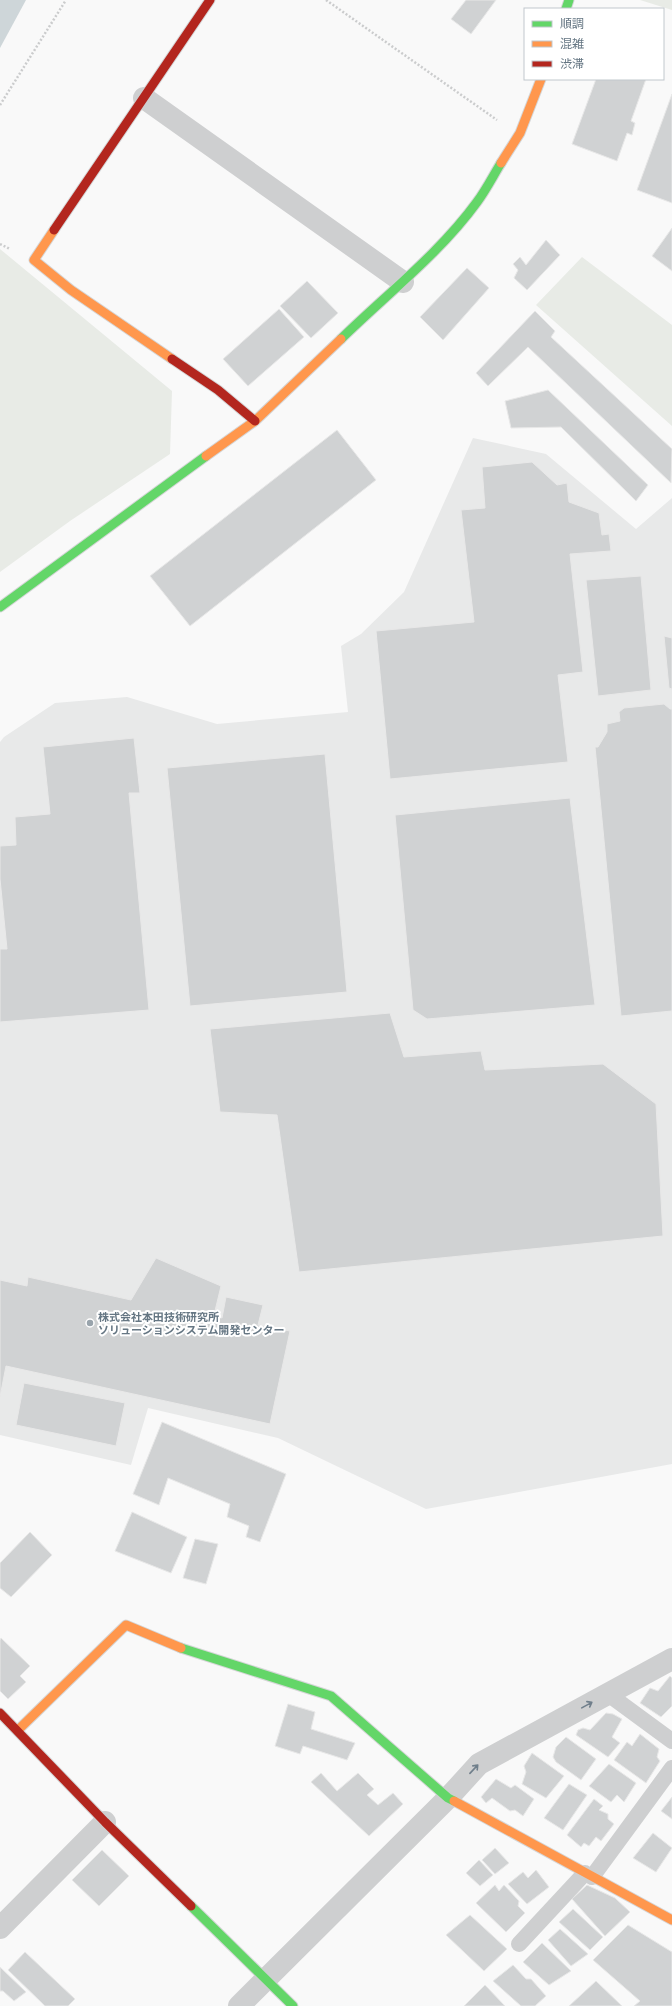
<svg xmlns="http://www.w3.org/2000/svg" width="672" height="2006" font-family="'IBM Plex Sans','Noto Sans JP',sans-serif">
<rect width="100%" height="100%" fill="#f9f9f9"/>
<path fill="#e8e9e9" d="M473,438L546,454L636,529L672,498V1464L426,1509L278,1438L148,1408L131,1465L0,1435V742L4,737L55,703L127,697L217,724L348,712L341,646L361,634L404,592Z"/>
<path fill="#e8ebe6" d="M640,0H672V10Z
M0,249L172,391L170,454L70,521L0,572Z
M582,257L672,325V426L536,305Z"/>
<path fill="#ced6d9" d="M0,0H26L0,48Z"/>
<path fill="#d0d2d3" stroke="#e8e8e8" d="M466,0H496L471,34L451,19Z
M596,79H646L631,121L635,123L632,135L627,133L617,161L572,144Z
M672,94V203L637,190Z
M672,228V271L652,256Z
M546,240L560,255L527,290L514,278L518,270L513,264L520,257L526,265Z
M467,268L489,288L443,340L420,317Z
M307,281L338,313L311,338L280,306Z
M279,309L304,337L248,386L223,359Z
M535,311L555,331L551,337L672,449L671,483L528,347L488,386L476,373Z
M548,390L648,485L636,501L561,427L511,428L505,401Z
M337,430L376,480L190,626L150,576Z
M532,462L557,485L567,483L569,502L599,513L602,535L609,534L611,551L570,554L583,672L558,675L568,762L390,779L376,631L474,622L461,510L485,508L482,467Z
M641,576L651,690L598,696L586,580Z
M664,636L672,638V689L669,688Z
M664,704L670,709H672V1011L621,1016L595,747H598L607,732V724L620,721L619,712L624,708Z
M134,738L140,793H129L149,1010L0,1022V949H7L0,879V846L16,845L15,817L50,814L43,747Z
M325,754L347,992L190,1006L167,768Z
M570,798L595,1005L427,1019L413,1010L395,815Z
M390,1013L404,1057L481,1051L485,1070L603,1064L656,1104L663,1236L299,1272L277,1115L220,1112L210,1029Z
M156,1258L221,1286L214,1315L222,1318L226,1297L263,1305L258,1325L290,1331L270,1424L6,1366L0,1397V1280L27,1286L28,1277L131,1300Z
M24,1383L125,1403L116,1446L16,1425Z
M162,1422L286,1474L260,1542L246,1537L249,1526L227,1517L230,1504L168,1478L159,1505L133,1494Z
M132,1512L187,1537L171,1573L115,1551Z
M30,1532L52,1555L11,1597L0,1588V1563Z
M195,1539L218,1544L206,1584L183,1578Z
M1,1638L30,1666L20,1676L26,1682L8,1699L0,1691V1640Z
M670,1676L672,1678V1706L661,1717L640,1703L650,1688L658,1691Z
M288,1704L315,1712L311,1729L355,1743L347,1760L303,1746L300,1754L275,1746Z
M606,1713L613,1714L622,1719L612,1737L620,1743L608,1757L576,1735L578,1730L583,1728L590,1730Z
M640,1734L659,1749L657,1757L660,1761L646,1783L614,1760L627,1742L632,1746Z
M566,1737L596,1759L581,1780L556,1762L553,1757L556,1747Z
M532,1753L564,1776L546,1798L522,1784L526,1772L524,1766Z
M609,1764L636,1783L624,1802L617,1795L611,1802L589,1786Z
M321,1773L337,1791L358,1773L374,1789L367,1795L378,1805L393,1793L403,1804L369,1836L311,1782Z
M496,1779L511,1788L515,1785L534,1799L523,1816L515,1810L510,1811L492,1798L486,1803L481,1797Z
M569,1784L587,1795L563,1830L544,1818Z
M672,1797V1819L661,1811Z
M594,1799L603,1806L599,1810L608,1814V1819L614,1824L601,1841L596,1837L589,1846L584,1843L581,1847L567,1835Z
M653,1833L672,1848L656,1872L633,1858Z
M495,1848L509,1863L495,1874L482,1860Z
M102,1850L129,1876L99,1906L72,1880Z
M479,1860L493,1875L480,1886L466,1873Z
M536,1870L549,1887L527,1904L508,1884L523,1872L528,1878Z
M495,1885L499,1891L504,1885L519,1901L518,1906L525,1913L506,1932L476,1903Z
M587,1885L615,1898L630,1912L605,1936L572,1899Z
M573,1909L603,1937L590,1950L559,1922Z
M470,1915L507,1949L484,1971L446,1935Z
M628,1925L672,1952V2006H634L640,2001L593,1960Z
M560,1929L588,1954L571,1966L548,1940Z
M542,1943L571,1971L549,1985L523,1962Z
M25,1952L75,1999L68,2006H45L8,1970Z
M513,1965L526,1979H531L546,1996L535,2006H521L493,1981Z
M0,1967L26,1992L14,2001L3,1991H0Z
M596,1981L622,2006H569Z
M485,1985L505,2006H464Z"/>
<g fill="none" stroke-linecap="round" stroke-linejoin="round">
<defs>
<path id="fast" d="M566,9L569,0
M341,339C386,295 440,253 477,202C486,190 493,176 501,163
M0,607L206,456
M181,1648L331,1696L448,1798L454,1801
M191,1906L293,2006"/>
<path id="slow" d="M501,163L520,133L541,79
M54,230L34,260L71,290L172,359
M206,456L255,421L341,339
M18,1730L126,1625L181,1648
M454,1801L672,1920"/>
<path id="jam" d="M54,230L210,0
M172,359L218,390L255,421
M0,1713L105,1822L191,1906"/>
</defs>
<use href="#fast" stroke="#d5d6d7" stroke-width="11"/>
<use href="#slow" stroke="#d5d6d7" stroke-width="11"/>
<use href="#jam" stroke="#d5d6d7" stroke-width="11"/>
<path stroke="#cbcccd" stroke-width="2.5" stroke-dasharray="2 2" stroke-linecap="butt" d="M326,0L497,120
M0,105L66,0
M0,244L10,249"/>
<path stroke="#cecfd0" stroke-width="16" d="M608,1694L672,1741
M592,1877L672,1768
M519,1944L585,1873"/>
<path stroke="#cecfd0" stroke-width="22" d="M144,98L403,282
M0,1928L105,1822
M239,2006L448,1798L479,1764L672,1659"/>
<use href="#fast" stroke="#63d668" stroke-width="9"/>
<use href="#slow" stroke="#ff974d" stroke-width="9"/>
<use href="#jam" stroke="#b3261e" stroke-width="9"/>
</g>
<defs><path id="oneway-shaft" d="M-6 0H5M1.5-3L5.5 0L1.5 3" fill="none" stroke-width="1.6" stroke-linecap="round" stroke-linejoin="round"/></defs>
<g stroke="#707f8b">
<use href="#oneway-shaft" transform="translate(587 1705) rotate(-29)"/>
<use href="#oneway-shaft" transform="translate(474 1769) rotate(-47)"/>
</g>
<circle fill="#99a4ac" stroke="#fff" stroke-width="1.5" cx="90" cy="1323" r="4"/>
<g text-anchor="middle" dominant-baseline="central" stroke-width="4" stroke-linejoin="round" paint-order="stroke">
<g font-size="11" font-weight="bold" fill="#657683" stroke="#fff" text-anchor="start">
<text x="98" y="1317">株式会社本田技術研究所<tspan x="98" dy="13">ソリューションシステム開発センター</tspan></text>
</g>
</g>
<rect x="524" y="8" width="140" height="72" fill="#ffffff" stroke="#c1c8cd"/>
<rect x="532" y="21" width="20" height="6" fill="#63d668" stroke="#c1c8cd"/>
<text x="560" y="28" font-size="12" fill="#657683">順調</text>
<rect x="532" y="41" width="20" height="6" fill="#ff974d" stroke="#c1c8cd"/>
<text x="560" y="48" font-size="12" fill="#657683">混雑</text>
<rect x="532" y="61" width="20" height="6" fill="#b3261e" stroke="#c1c8cd"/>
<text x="560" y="68" font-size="12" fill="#657683">渋滞</text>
</svg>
